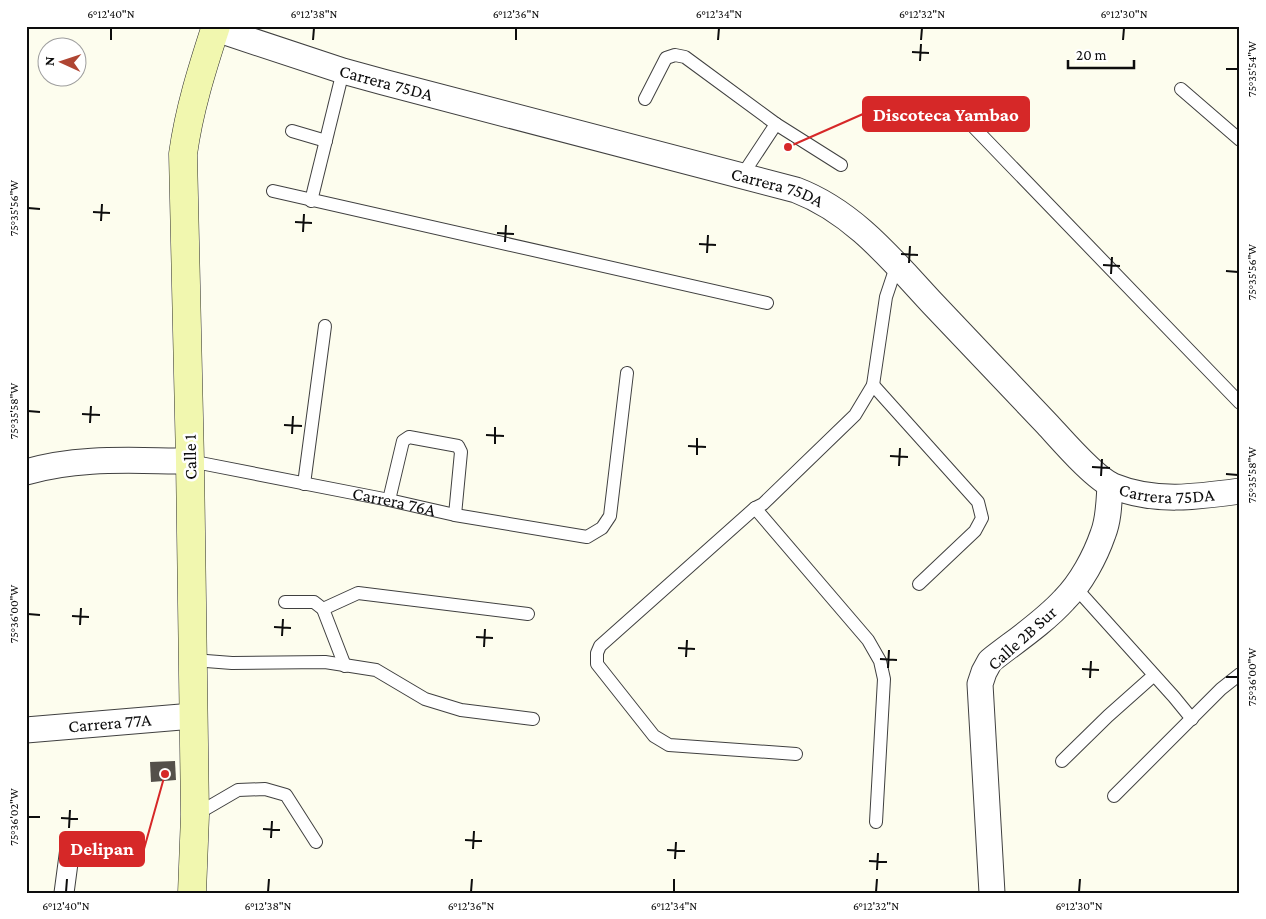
<svg xmlns="http://www.w3.org/2000/svg" width="1266" height="919" font-family="'Crimson Pro',serif">
<rect width="100%" height="100%" fill="#fdfdee"/>
<path fill="#54504a" d="M175,761L176,780L151,782L150,762Z"/>
<g fill="none" stroke-linecap="round" stroke-linejoin="round">
<defs>
<g id="service">
<path d="M1181,89L1240,140"/>
<path d="M645,99L666,58L675,55L685,57L776,124"/>
<path d="M963,116L1240,403"/>
<path d="M292,131L326,141"/>
<path d="M741,177L776,124L841,165"/>
<path d="M273,191L767,303"/>
<path d="M311,201L343,71"/>
<path d="M873,385L978,502L982,518L975,531L919,584"/>
<path id="s1" d="M190,461L389,500L455,515L587,537L602,528L610,516L627,373"/>
<path d="M304,484L325,326"/>
<path d="M389,500L403,441L409,437L458,446L461,452L455,515"/>
<path d="M755,508L868,640L880,661L884,679L876,822"/>
<path d="M1075,587L1174,697L1192,719"/>
<path d="M285,602H314L323,609"/>
<path d="M193,660L232,663L325,662L376,670L425,699L461,710L533,719"/>
<path d="M345,666L323,609L358,593L528,614"/>
<path d="M796,754L669,745L654,736L597,664V653L600,646L755,508L763,504L855,415L873,385L886,297L897,264"/>
<path d="M1062,761L1108,716L1153,676"/>
<path d="M1114,796L1221,689L1240,674"/>
<path d="M195,815L238,790L265,789L286,795L316,842"/>
</g>
<path id="pedestrian" d="M64,893L70,848"/>
<g id="minor">
<path id="s2" d="M217,26L225,32L343,71L383,82L796,190C854,212 893,261 934,305C972,345 1009,384 1047,424C1061,439 1094,478 1113,486C1154,503 1197,497 1240,491"/>
<path d="M26,472C80,456 135,461 190,461"/>
<path id="s3" d="M26,730L193,716"/>
<path d="M992,893L980,684L984,672L990,661C1014,642 1043,623 1064,600C1081,583 1095,557 1103,534C1109,519 1109,501 1110,485"/>
</g>
<path id="secondary" d="M192,893L195,815L190,461L183,154C189,110 202,69 216,26"/>
</defs>
<use href="#service" stroke="#404040" stroke-width="14"/>
<use href="#pedestrian" stroke="#404040" stroke-width="21"/>
<use href="#minor" stroke="#404040" stroke-width="27"/>
<use href="#secondary" stroke="#2f2f2f" stroke-width="29"/>
<use href="#service" stroke="#fff" stroke-width="12"/>
<use href="#pedestrian" stroke="#fff" stroke-width="19"/>
<use href="#minor" stroke="#fff" stroke-width="25"/>
<use href="#secondary" stroke="#f1f7af" stroke-width="28"/>
</g>
<path fill="none" stroke="#0d0d0d" stroke-width="2" d="M111,40V28M313,40L314,28M516,40V28M718,40L719,28M921,40L922,28M1123,40L1124,28M912,52L929,53M920,61L921,44M1226,69H1238M28,208L40,209M93,212L110,213M101,221L102,204M295,222L312,223M303,232L304,214M497,233L514,234M505,242L506,225M699,244L716,245M707,253L708,235M901,254L918,255M909,263L910,246M1103,265L1120,266M1226,271L1238,272M1111,274L1112,257M28,411L40,412M82,414L100,415M90,423L91,406M284,425L302,426M292,434L293,416M486,435L504,436M495,444V427M688,446L706,447M697,455V438M890,456L908,457M899,466L900,448M1092,467L1110,468M1226,474L1238,475M1101,476L1102,459M28,614L40,615M72,616L89,617M80,625L81,608M274,627L291,628M282,636L283,619M476,637L493,638M484,647L485,629M678,648L695,649M686,657L687,640M880,659L897,660M888,668L889,650M1082,669L1099,670M1226,677H1238M1090,678L1091,661M28,817H40M61,818L78,819M69,828L70,810M263,829L280,830M271,838L272,821M465,840L482,841M473,849L474,831M667,850L685,851M675,859L676,842M869,861L887,862M877,870L878,853M66,892L67,879M268,892L269,879M471,892L472,879M674,892V879M876,892L877,879M1079,892L1080,879"/>
<g text-anchor="middle" dominant-baseline="central" stroke-width="5" stroke-linejoin="round" paint-order="stroke">
<g font-size="18" fill="#0d0d0d" stroke="#fff">
<text stroke="none"><textPath href="#s2" startOffset="179">Carrera 75DA</textPath></text>
<text stroke="none"><textPath href="#s2" startOffset="584">Carrera 75DA</textPath></text>
<text transform="translate(190 457) rotate(-91)">Calle 1</text>
<text stroke="none"><textPath href="#s2" startOffset="1094">Carrera 75DA</textPath></text>
<text stroke="none"><textPath href="#s1" startOffset="208">Carrera 76A</textPath></text>
<text transform="translate(1022 638) rotate(-42)">Calle 2B Sur</text>
<text stroke="none"><textPath href="#s3" startOffset="84">Carrera 77A</textPath></text>
</g>
</g>
<path fill="none" stroke="#d62828" stroke-width="2" d="M788 147L863 114M165 774L144 849"/>
<g fill="#d62828" stroke="#fff" stroke-width="2">
<circle cx="788" cy="147" r="5"/>
<circle cx="165" cy="774" r="5"/>
</g>
<g fill="#d62828" stroke="#d62828" stroke-width="2">
<rect x="863" y="97" width="166" height="34" rx="5"/>
<rect x="60" y="832" width="84" height="34" rx="5"/>
</g>
<g font-size="19" text-anchor="middle" font-weight="bold" fill="#fff">
<text x="946" y="121">Discoteca Yambao</text>
<text x="102" y="855">Delipan</text>
</g>
<rect width="1266" height="919" fill="none" stroke="#ffffff" stroke-width="55"/>
<g transform="translate(62 62) rotate(273)"><circle r="24" fill="#ffffff" stroke="#9e9e9e"/>
<path d="M0-4L9 19L0 12L-9 19Z" fill="#af4532"/>
<text y="-8" font-size="14" font-weight="bold" text-anchor="middle" fill="#0d0d0d">N</text>
</g>
<path d="M1068 60v8h66v-8" fill="none" stroke="#0d0d0d" stroke-width="2.5"/>
<text x="1076" y="60" font-size="15" fill="#0d0d0d" stroke="#ffffff" stroke-width="4" paint-order="stroke">20 m</text>
<rect x="28" y="28" width="1210" height="864" fill="none" stroke="#0d0d0d" stroke-width="2"/>
<g font-size="12" text-anchor="middle" fill="#0d0d0d">
<text x="111" y="18">6°12'40"N</text>
<text x="314" y="18">6°12'38"N</text>
<text x="516" y="18">6°12'36"N</text>
<text x="719" y="18">6°12'34"N</text>
<text x="922" y="18">6°12'32"N</text>
<text x="1124" y="18">6°12'30"N</text>
<text transform="translate(1252 69) rotate(-90)" y="4">75°35'54"W</text>
<text transform="translate(14 208) rotate(-90)" y="4">75°35'56"W</text>
<text transform="translate(1252 272) rotate(-90)" y="4">75°35'56"W</text>
<text transform="translate(14 411) rotate(-90)" y="4">75°35'58"W</text>
<text transform="translate(1252 475) rotate(-90)" y="4">75°35'58"W</text>
<text transform="translate(14 614) rotate(-90)" y="4">75°36'00"W</text>
<text transform="translate(1252 677) rotate(-90)" y="4">75°36'00"W</text>
<text transform="translate(14 817) rotate(-90)" y="4">75°36'02"W</text>
<text x="66" y="910">6°12'40"N</text>
<text x="268" y="910">6°12'38"N</text>
<text x="471" y="910">6°12'36"N</text>
<text x="674" y="910">6°12'34"N</text>
<text x="876" y="910">6°12'32"N</text>
<text x="1079" y="910">6°12'30"N</text>
</g>
</svg>
